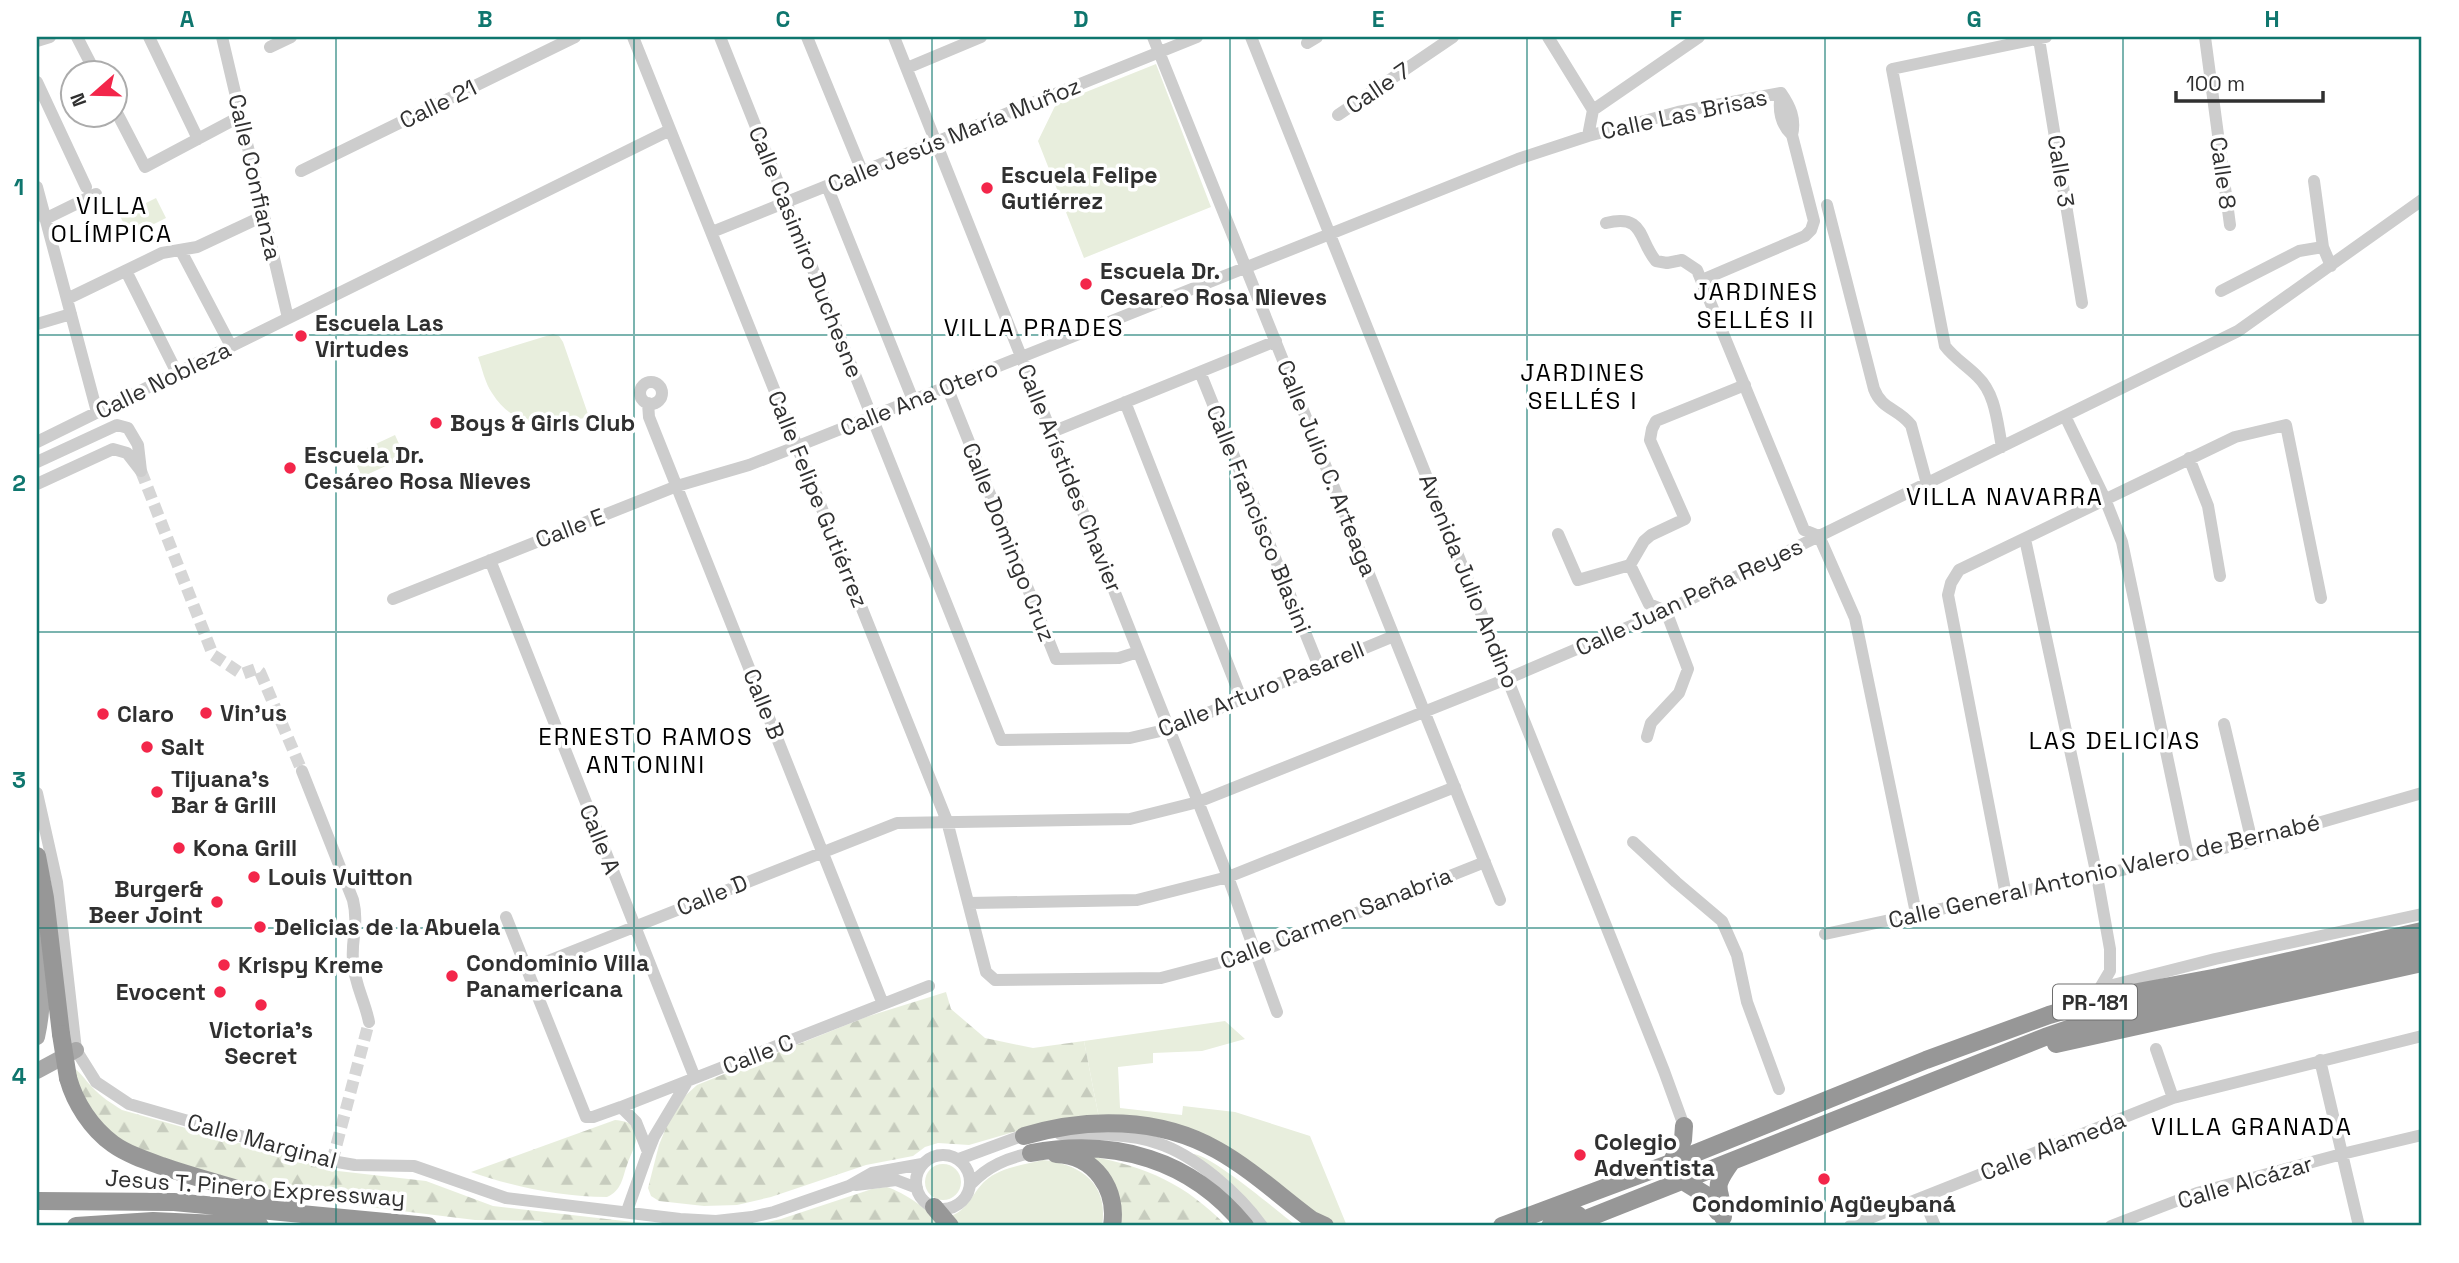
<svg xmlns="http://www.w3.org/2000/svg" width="2459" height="1263" font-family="'Space Grotesk',sans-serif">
<defs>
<pattern id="forest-firs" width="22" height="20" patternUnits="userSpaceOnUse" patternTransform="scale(1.75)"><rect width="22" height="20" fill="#e8eedd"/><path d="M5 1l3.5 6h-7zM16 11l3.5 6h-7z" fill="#c7ccbe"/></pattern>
</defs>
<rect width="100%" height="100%" fill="#fff"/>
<path fill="#e8eedd" d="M1156,64L1211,207L1084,258L1038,141L1056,104Z
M156,198L166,218L130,236L120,216Z
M553,334L559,336L563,342L589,417C550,425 517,432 492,393C485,383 482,368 478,357Z
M395,435L405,457L362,477L352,455Z
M1225,1021L1245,1039L1202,1051L1153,1053V1063L1118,1067L1120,1108L1182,1115L1183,1106L1235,1112L1310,1136L1347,1226H1338L1323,1220L1220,1147L1099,1118L1084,1041Z
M1194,1154C1214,1157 1277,1211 1297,1226H1266L1192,1155Z
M1043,1160C1081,1164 1109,1184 1102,1226H957L951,1216C969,1209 972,1193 985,1181C1000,1167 1024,1165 1043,1160Z
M925 1182a18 18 0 1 1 36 0a18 18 0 1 1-36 0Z"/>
<path fill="url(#forest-firs)" d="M946,992L951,1009L985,1038L1033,1048L1084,1041L1099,1118L1048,1122L969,1145L938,1143L925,1147L913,1156L866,1165L771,1197L737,1205L704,1206L659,1201L651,1196L648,1188L659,1145L671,1115L686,1095L697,1085L866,1017Z
M71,1066C80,1071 85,1080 92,1087C101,1097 111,1103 122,1110L338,1171L426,1181L493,1206L668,1226H551L540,1221L475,1220L353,1205L225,1180L123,1145L85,1110Z
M615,1120C650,1123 634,1145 627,1165C622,1179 622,1190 607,1197C561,1197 514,1187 471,1172Z
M1090,1156C1148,1167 1185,1184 1227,1226H1114Z
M887,1187C903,1192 932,1211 941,1226H749L781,1219L872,1189Z"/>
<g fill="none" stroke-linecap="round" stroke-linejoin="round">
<path stroke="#d6d6d6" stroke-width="12" stroke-dasharray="12 6" stroke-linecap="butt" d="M141,471L213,655L242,674L256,669L260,672L302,771
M332,1162L369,1022"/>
<path stroke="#cdcdcd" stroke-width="12" d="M77,37L96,74
M149,37L198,139
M222,37L288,318
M633,37L947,821L986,972L995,980L1161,978L1256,953L1485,862
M720,37L1001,740L1130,738L1169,729L1394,636
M807,37L862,171
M894,37L1228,877L1277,1012
M1153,37L1500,900
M1251,37L1664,1071L1684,1126
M1548,37L1593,110
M2205,37L2230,225
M2039,39L2082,303
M37,41L50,37
M1307,43L1317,37
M270,47L291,37
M907,68L981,37
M37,82L86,187
M1781,93C1778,109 1780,124 1792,135
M116,111L145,167L241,116
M1338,115L1453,37
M1588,136L1593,110L1699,37
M301,171L575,37
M2314,181L2323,247L2331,266
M827,186L913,400
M37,187L97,412
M1827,205L1874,389C1882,410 1898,408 1911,425L1927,484
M45,219L96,194
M1606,223C1645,213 1638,240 1656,261L1667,263L1682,260L1697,270L1804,530L1819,536L1855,618L1916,913
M712,232L1197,37
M181,251L231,346
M126,271L177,373
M1702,280L1805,236L1811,230L1814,221L1792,135C1796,119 1790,106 1781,93
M2221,291L2299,251L2323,247
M67,299L162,253L197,247L263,216
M37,324L71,314
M1200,372L1319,667
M640 393a11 11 0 1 1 22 0a11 11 0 1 1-22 0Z
M947,387L1056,659L1119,658L1138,652
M1125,402L1241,698
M648,403L649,417L883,1004
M2065,416L2105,499L2122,542L2188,856
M1052,432L1276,341
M37,442L670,130
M2002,447C1997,422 1996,394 1977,376C1966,365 1954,358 1945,346L1892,69L2046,37
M2189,458L2208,506L2220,576
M37,462L117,425L128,428L138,445L141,471
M37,484L113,449L127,453L141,471
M1558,534L1578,580L1630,565
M2025,539L2097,876L2110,949V971L2100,988
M490,560L695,1078
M393,599L677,486L749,465L798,446L1518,159L1588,136L1678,112L1781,93
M2224,724L2252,842
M1647,737L1651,723L1679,693L1688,669L1666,611L1649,604L1630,565L1644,541L1651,535L1685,519L1650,440L1652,429L1656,421L1745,385
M302,771L353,900C359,925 351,938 353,961C354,983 365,1001 369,1022
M37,793L57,882L76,1050L96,1082L129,1104L320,1159L355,1165L414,1166L506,1198L680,1219L716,1221L752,1217L774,1212L849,1186L872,1173L922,1164
M1633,842L1676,882L1722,921L1737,955L1747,1002L1779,1089
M2006,895L1948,595L1951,583L1959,570L2235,437L2286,425L2321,598
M969,903L1137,900L1228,877L1455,787
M506,917L586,1117H593L621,1107L929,986
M1825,934L2252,842L2422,793
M528,969L897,823L1130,819L1198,802L1509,678L1666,611L2238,331L2422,200
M2101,988L2215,959L2422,914
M2156,1049L2173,1098
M2320,1060L2359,1226
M621,1107L636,1122L648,1152L627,1211
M1060,1134C1090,1134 1129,1133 1157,1143C1195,1155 1239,1194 1262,1226
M648,1152L654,1137L687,1082
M916 1182a27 27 0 1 1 54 0a27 27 0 1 1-54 0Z
M959,1159L1019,1137L1031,1135
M971,1184C988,1166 1007,1158 1031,1153
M856,1185L896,1180L917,1188
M1923,1197L1935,1226
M1850,1226L2173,1098L2422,1036
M2111,1226L2197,1193L2342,1154L2422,1135"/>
<path stroke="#a8a8a8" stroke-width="16" d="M37,914C43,955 46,996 37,1037
M37,1071L76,1050"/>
<path stroke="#979797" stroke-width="18" d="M37,856L45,898L61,1034
M2056,1044L2422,963
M68,1078C75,1103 91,1128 113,1144C127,1154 145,1160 162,1166C204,1181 248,1190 290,1206
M1024,1136C1087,1117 1159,1117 1217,1150C1251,1169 1281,1197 1312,1220L1325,1226
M1031,1153C1115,1138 1191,1159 1245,1226
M1056,1154C1095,1155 1118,1190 1112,1226
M1671,1163L1683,1140L1684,1126
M1683,1181L1709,1197L1718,1212
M37,1201L174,1202L428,1226
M934,1207L950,1226
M1723,1217C1722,1184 1709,1193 1732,1161
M76,1226L153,1221L260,1226
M1502,1226L1671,1163L1926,1060L2049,1015L2111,997L2218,977L2422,931
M1550,1226L1578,1215
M1568,1226L2045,1037L2115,1013L2422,946"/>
<path stroke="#979797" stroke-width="18" d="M61,1034L68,1078"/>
</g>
<path fill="none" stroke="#0f766e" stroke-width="2" stroke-opacity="0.55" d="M336,37V1226M634,37V1226M932,37V1226M1230,37V1226M1527,37V1226M1825,37V1226M2123,37V1226M37,335H2422M37,632H2422M37,928H2422"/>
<g fill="#f3264a" stroke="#fff" stroke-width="2.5">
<circle cx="987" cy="188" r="7"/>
<circle cx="1086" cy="284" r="7"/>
<circle cx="301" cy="336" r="7"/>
<circle cx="436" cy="423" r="7"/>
<circle cx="290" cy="468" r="7"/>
<circle cx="206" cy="713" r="7"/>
<circle cx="103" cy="714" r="7"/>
<circle cx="147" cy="747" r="7"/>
<circle cx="157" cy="792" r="7"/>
<circle cx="179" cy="848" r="7"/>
<circle cx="254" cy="877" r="7"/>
<circle cx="217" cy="902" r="7"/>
<circle cx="260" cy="927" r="7"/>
<circle cx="224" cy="965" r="7"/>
<circle cx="452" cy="976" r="7"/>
<circle cx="220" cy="992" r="7"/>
<circle cx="261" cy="1005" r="7"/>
<circle cx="1580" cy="1155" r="7"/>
<circle cx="1824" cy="1179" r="7"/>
</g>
<g text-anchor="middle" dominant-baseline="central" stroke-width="7" stroke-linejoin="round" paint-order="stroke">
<rect fill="#fff" stroke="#6e6e6e" stroke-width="2" x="2053" y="984.5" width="84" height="35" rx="5"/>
<g font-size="21" font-weight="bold" fill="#303030">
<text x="2095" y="1002">PR-181</text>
</g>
<g font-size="23" fill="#303030" stroke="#fff">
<text transform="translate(1378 88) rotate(-34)">Calle 7</text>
<text transform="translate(438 104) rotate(-26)">Calle 21</text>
<text transform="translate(1684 114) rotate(-12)">Calle Las Brisas</text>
<text transform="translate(954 135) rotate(-22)">Calle Jesús María Muñoz</text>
<text transform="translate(2061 171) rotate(81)">Calle 3</text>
<text transform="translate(2223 173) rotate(82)">Calle 8</text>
<text transform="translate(255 177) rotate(77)">Calle Confianza</text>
<text transform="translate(806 252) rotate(68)">Calle Casimiro Duchesne</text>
<text transform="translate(163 380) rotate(-26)">Calle Nobleza</text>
<text transform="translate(919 398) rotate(-22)">Calle Ana Otero</text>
<text transform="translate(1327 468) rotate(68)">Calle Julio C. Arteaga</text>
<text transform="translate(1070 478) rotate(68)">Calle Arístides Chavier</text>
<text transform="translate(818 499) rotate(68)">Calle Felipe Gutiérrez</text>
<text transform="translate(1259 519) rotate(68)">Calle Francisco Blasini</text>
<text transform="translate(570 528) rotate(-21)">Calle E</text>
<text transform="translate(1009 542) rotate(68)">Calle Domingo Cruz</text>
<text transform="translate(1469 581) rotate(68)">Avenida Julio Andino</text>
<text transform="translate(1689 597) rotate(-25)">Calle Juan Peña Reyes</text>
<text transform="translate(1261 689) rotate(-22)">Calle Arturo Pasarell</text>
<text transform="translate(764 704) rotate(68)">Calle B</text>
<text transform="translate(600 839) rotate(68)">Calle A</text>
<text transform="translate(2104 871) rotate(-13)">Calle General Antonio Valero de Bernabé</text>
<text transform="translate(712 895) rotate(-22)">Calle D</text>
<text transform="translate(1336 918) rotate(-21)">Calle Carmen Sanabria</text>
<text transform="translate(758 1054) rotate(-21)">Calle C</text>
<text transform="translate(262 1141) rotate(15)">Calle Marginal</text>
<text transform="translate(2053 1146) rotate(-21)">Calle Alameda</text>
<text transform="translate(2245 1182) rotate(-16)">Calle Alcázar</text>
<text transform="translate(255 1188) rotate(4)">Jesus T. Pinero Expressway</text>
</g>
<g font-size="23" font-weight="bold" fill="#303030" stroke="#fff" text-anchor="start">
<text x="1001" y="175">Escuela Felipe<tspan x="1001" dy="26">Gutiérrez</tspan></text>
<text x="1100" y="271">Escuela Dr.<tspan x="1100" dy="26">Cesareo Rosa Nieves</tspan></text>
<text x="315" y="323">Escuela Las<tspan x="315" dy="26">Virtudes</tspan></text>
<text x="450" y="423">Boys &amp; Girls Club</text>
<text x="304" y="455">Escuela Dr.<tspan x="304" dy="26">Cesáreo Rosa Nieves</tspan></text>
<text x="220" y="713">Vin'us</text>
<text x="117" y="714">Claro</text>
<text x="161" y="747">Salt</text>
<text x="171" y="779">Tijuana's<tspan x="171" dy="26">Bar &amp; Grill</tspan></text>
<text x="193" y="848">Kona Grill</text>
<text x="268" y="877">Louis Vuitton</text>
<text x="203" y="889" text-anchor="end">Burger&amp;<tspan x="203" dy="26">Beer Joint</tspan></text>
<text x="274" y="927">Delicias de la Abuela</text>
<text x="466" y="963">Condominio Villa<tspan x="466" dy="26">Panamericana</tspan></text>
<text x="238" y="965">Krispy Kreme</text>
<text x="206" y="992" text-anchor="end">Evocent</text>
<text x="261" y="1030" text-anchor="middle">Victoria's<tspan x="261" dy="26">Secret</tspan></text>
<text x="1594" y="1142">Colegio<tspan x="1594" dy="26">Adventista</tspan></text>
<text x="1824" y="1204" text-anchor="middle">Condominio Agüeybaná</text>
</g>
<g font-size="24" letter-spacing="2" fill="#000" stroke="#fff">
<text x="112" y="205">VILLA<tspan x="112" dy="28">OLÍMPICA</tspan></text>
<text x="1756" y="291">JARDINES<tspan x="1756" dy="28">SELLÉS II</tspan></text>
<text x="1034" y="327">VILLA PRADES</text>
<text x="1583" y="372">JARDINES<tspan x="1583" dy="28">SELLÉS I</tspan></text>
<text x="2005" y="496">VILLA NAVARRA</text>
<text x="646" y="736">ERNESTO RAMOS<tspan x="646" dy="28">ANTONINI</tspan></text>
<text x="2115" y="740">LAS DELICIAS</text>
<text x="2252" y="1126">VILLA GRANADA</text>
</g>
</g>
<rect width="2459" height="1263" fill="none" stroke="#ffffff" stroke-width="77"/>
<g transform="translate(94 94) rotate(250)"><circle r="33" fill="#ffffff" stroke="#acacac" stroke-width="2"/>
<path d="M0-5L12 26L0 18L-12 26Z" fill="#f3264a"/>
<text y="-10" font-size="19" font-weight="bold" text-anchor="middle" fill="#303030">N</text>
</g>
<path d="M2176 91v10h147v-10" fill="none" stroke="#303030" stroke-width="3.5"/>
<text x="2186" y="91" font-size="21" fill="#303030" stroke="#ffffff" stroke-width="5" paint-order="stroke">100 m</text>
<rect x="38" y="38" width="2382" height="1186" fill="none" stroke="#0f766e" stroke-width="2.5"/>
<g font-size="23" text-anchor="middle" font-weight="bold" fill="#0f766e">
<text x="187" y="27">A</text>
<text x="485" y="27">B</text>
<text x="783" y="27">C</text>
<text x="1081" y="27">D</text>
<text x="1378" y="27">E</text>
<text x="1676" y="27">F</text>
<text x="1974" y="27">G</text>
<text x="2272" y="27">H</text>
<text x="19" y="195">1</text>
<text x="19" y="491">2</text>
<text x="19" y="788">3</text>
<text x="19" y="1084">4</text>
</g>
</svg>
